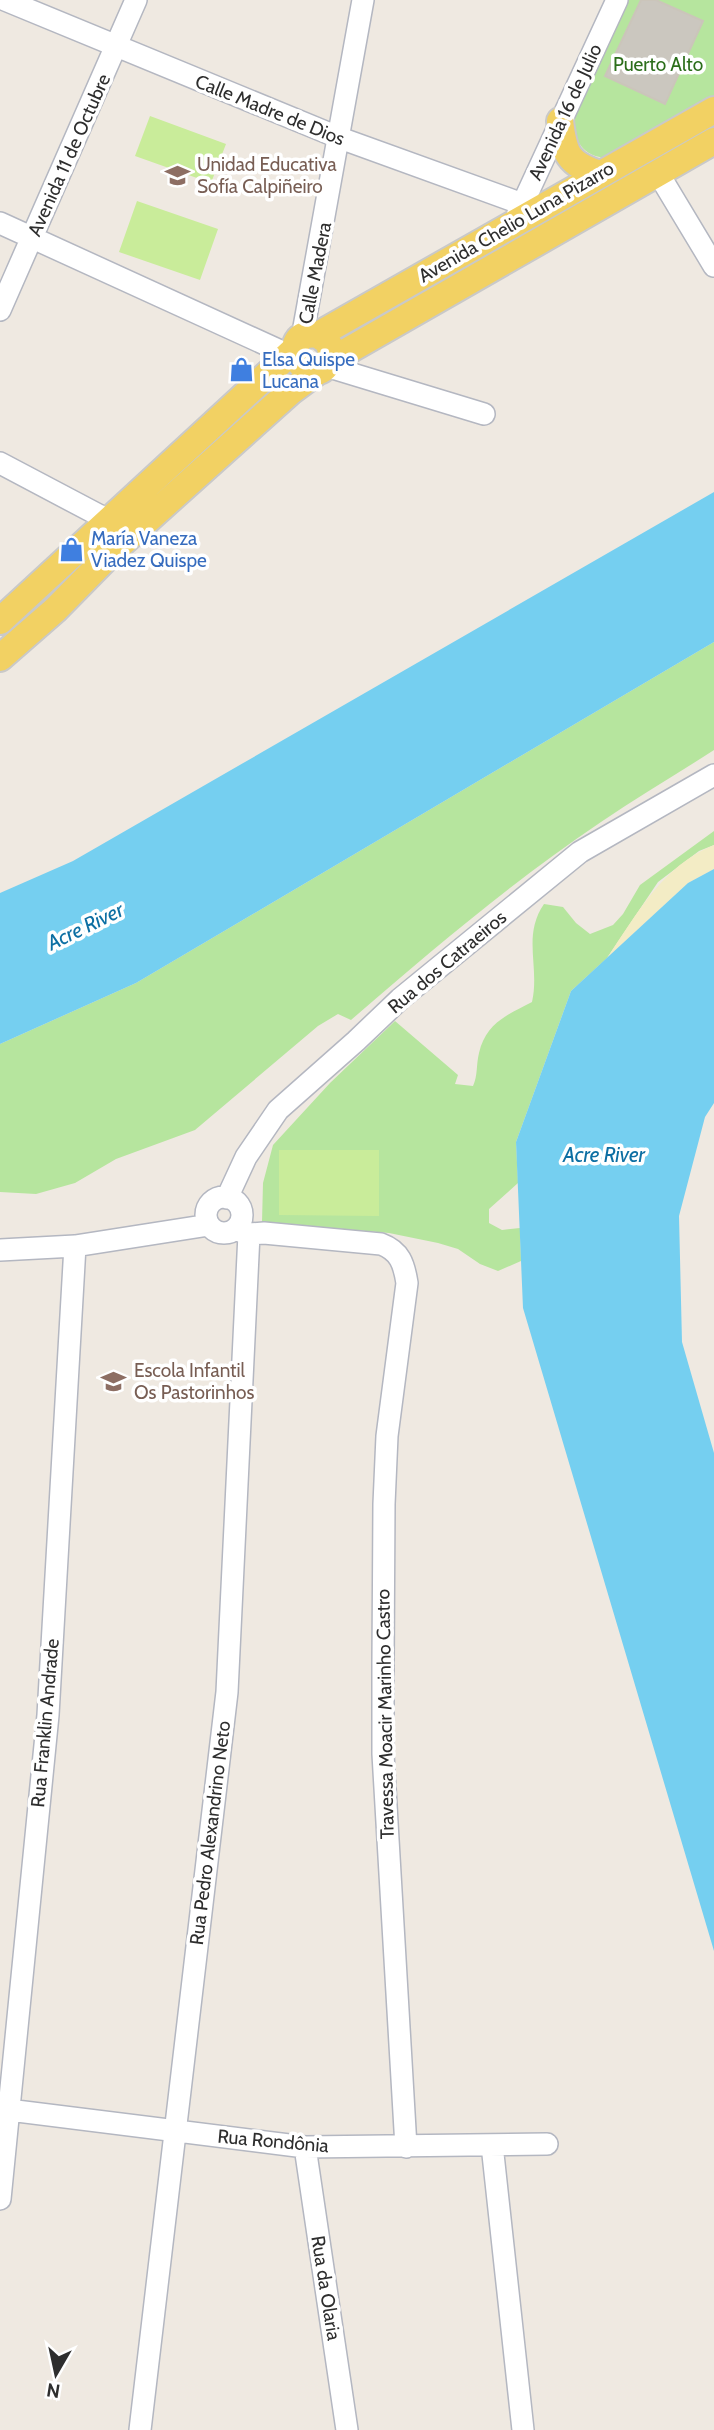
<svg xmlns="http://www.w3.org/2000/svg" width="714" height="2430" font-family="Cabin,sans-serif">
<rect width="100%" height="100%" fill="#efe9e1"/>
<path fill="#b6e59e" d="M626,0H714V99L609,158C581,157 575,141 572,115Z
M714,642V750C677,774 638,797 601,822C513,881 431,951 351,1020L338,1014L318,1026L195,1130L116,1159L75,1183L36,1194L0,1192V1044L136,983Z
M714,831V845L699,851L658,882L607,958L571,991L516,1142L518,1183L489,1209V1223L502,1230L520,1228L521,1261L498,1271L480,1264L458,1249L438,1243L389,1233L262,1222L263,1183L273,1145L330,1083L395,1021L458,1075L455,1084L473,1086C478,1075 476,1065 479,1053C486,1023 507,1015 532,1002C540,967 522,936 544,904L563,907L576,923L590,934L613,925L623,914L640,885Z"/>
<path fill="#f3ecc5" d="M714,845V869L688,883L607,958C637,914 662,866 714,845Z"/>
<path fill="#c9ec9a" d="M150,116L226,144L211,183L135,156Z
M137,201L218,229L200,280L119,252Z
M279,1150H379V1216L279,1215Z"/>
<path fill="#75cff0" d="M714,492V642L136,983L0,1044V893L73,861Z
M714,869V1103L705,1117L679,1216L682,1342L714,1453V1951L523,1308L516,1142L571,991L688,883Z"/>
<path fill="#cbc7bf" stroke="#cbc5ba" stroke-width="2" d="M641,0H656L703,21L665,104L605,76Z"/>
<g fill="none" stroke-linecap="round" stroke-linejoin="round">
<defs>
<path id="minor" d="M5,0L340,138L539,210
M658,173L714,266
M517,216L617,0
M0,223L289,355
M0,310L136,0
M302,338L363,0
M326,366L484,414
M0,463L108,520
M206 1215a18 18 0 1 1 36 0a18 18 0 1 1-36 0Z
M227,1198L246,1157L278,1110L356,1041L400,999L580,852L714,775
M237,1230L249,1234L264,1233L381,1244C400,1251 404,1264 407,1283L387,1436L384,1504L383,1663V1754L406,2147
M0,1250L75,1246L209,1225
M0,2109L305,2147L547,2144
M492,2145L523,2430
M305,2147L347,2430
M0,2199L48,1715L75,1246
M140,2430L227,1692L249,1234"/>
<path id="major" d="M560,121C564,154 568,164 600,174
M318,335L327,341C331,348 333,355 329,362C307,397 272,328 318,335L714,110
M330,361L714,141
M0,621L296,348
M0,658L55,610L114,550L290,392L321,369"/>
</defs>
<use href="#minor" stroke="#b4b7c1" stroke-width="24"/>
<use href="#major" stroke="#c9c9c9" stroke-width="30"/>
<use href="#minor" stroke="#fff" stroke-width="21"/>
<use href="#major" stroke="#f2d163" stroke-width="26"/>
</g>
<defs>
<symbol id="school-bare" viewBox="-9 -9 18 18"><path d="M0-5L7-2L0 1L-7-2ZM-4 1L0 2.5L4 1V4Q0 6-4 4Z" fill="#8d6e63" stroke="#fff" stroke-width="2.5" paint-order="stroke"/></symbol>
<symbol id="shop-bare" viewBox="-9 -9 18 18"><path d="M-5-2.5h2.3a2.7 3.5 0 0 1 5.4 0H5L5.5 6h-11ZM-1.5-2.5h3a1.5 2.3 0 0 0-3 0Z" fill="#3f7fe0" stroke="#fff" stroke-width="2.5" paint-order="stroke"/></symbol>
</defs>
<g fill-rule="evenodd">
<use href="#school-bare" x="160" y="158" width="35" height="35"/>
<use href="#shop-bare" x="224" y="352" width="35" height="35"/>
<use href="#shop-bare" x="54" y="532" width="35" height="35"/>
<use href="#school-bare" x="96" y="1364" width="35" height="35"/>
</g>
<g text-anchor="middle" dominant-baseline="central" stroke-width="7" stroke-linejoin="round" paint-order="stroke">
<g font-size="19" fill="#2c6e1b" stroke="#fff">
<text x="658" y="64">Puerto Alto</text>
</g>
<g font-size="19" fill="#2e2e2e" stroke="#fff">
<text transform="translate(270 110) rotate(22)">Calle Madre de Dios</text>
<text transform="translate(565 112) rotate(-65)">Avenida 16 de Julio</text>
<text transform="translate(69 155) rotate(-66)">Avenida 11 de Octubre</text>
<text transform="translate(516 222) rotate(-30)">Avenida Chelio Luna Pizarro</text>
<text transform="translate(315 273) rotate(-79)">Calle Madera</text>
<text transform="translate(447 962) rotate(-40)">Rua dos Catraeiros</text>
<text transform="translate(385 1714) rotate(-91)">Travessa Moacir Marinho Castro</text>
<text transform="translate(45 1723) rotate(-85)">Rua Franklin Andrade</text>
<text transform="translate(210 1833) rotate(-83)">Rua Pedro Alexandrino Neto</text>
<text transform="translate(273 2141) rotate(5)">Rua Rondônia</text>
<text transform="translate(326 2288) rotate(81)">Rua da Olaria</text>
</g>
<g font-size="19" fill="#785e54" stroke="#fff" text-anchor="start">
<text x="197" y="164">Unidad Educativa<tspan x="197" dy="22">Sofía Calpiñeiro</tspan></text>
<text x="134" y="1370">Escola Infantil<tspan x="134" dy="22">Os Pastorinhos</tspan></text>
</g>
<g font-size="19" fill="#366cbe" stroke="#fff" text-anchor="start">
<text x="262" y="359">Elsa Quispe<tspan x="262" dy="22">Lucana</tspan></text>
<text x="91" y="538">María Vaneza<tspan x="91" dy="22">Viadez Quispe</tspan></text>
</g>
<g font-size="21" font-style="italic" fill="#0d6fa3" stroke="#fff">
<text transform="translate(85 926) rotate(-26)">Acre River</text>
<text x="604" y="1154">Acre River</text>
</g>
</g>
<g transform="translate(56 2374) rotate(189)" stroke="#ffffff" stroke-width="5" paint-order="stroke">
<path d="M0-5L12 26L0 18L-12 26Z" fill="#2e2e2e"/>
<text y="-10" font-size="19" font-weight="bold" text-anchor="middle" fill="#2e2e2e">N</text>
</g>
</svg>
